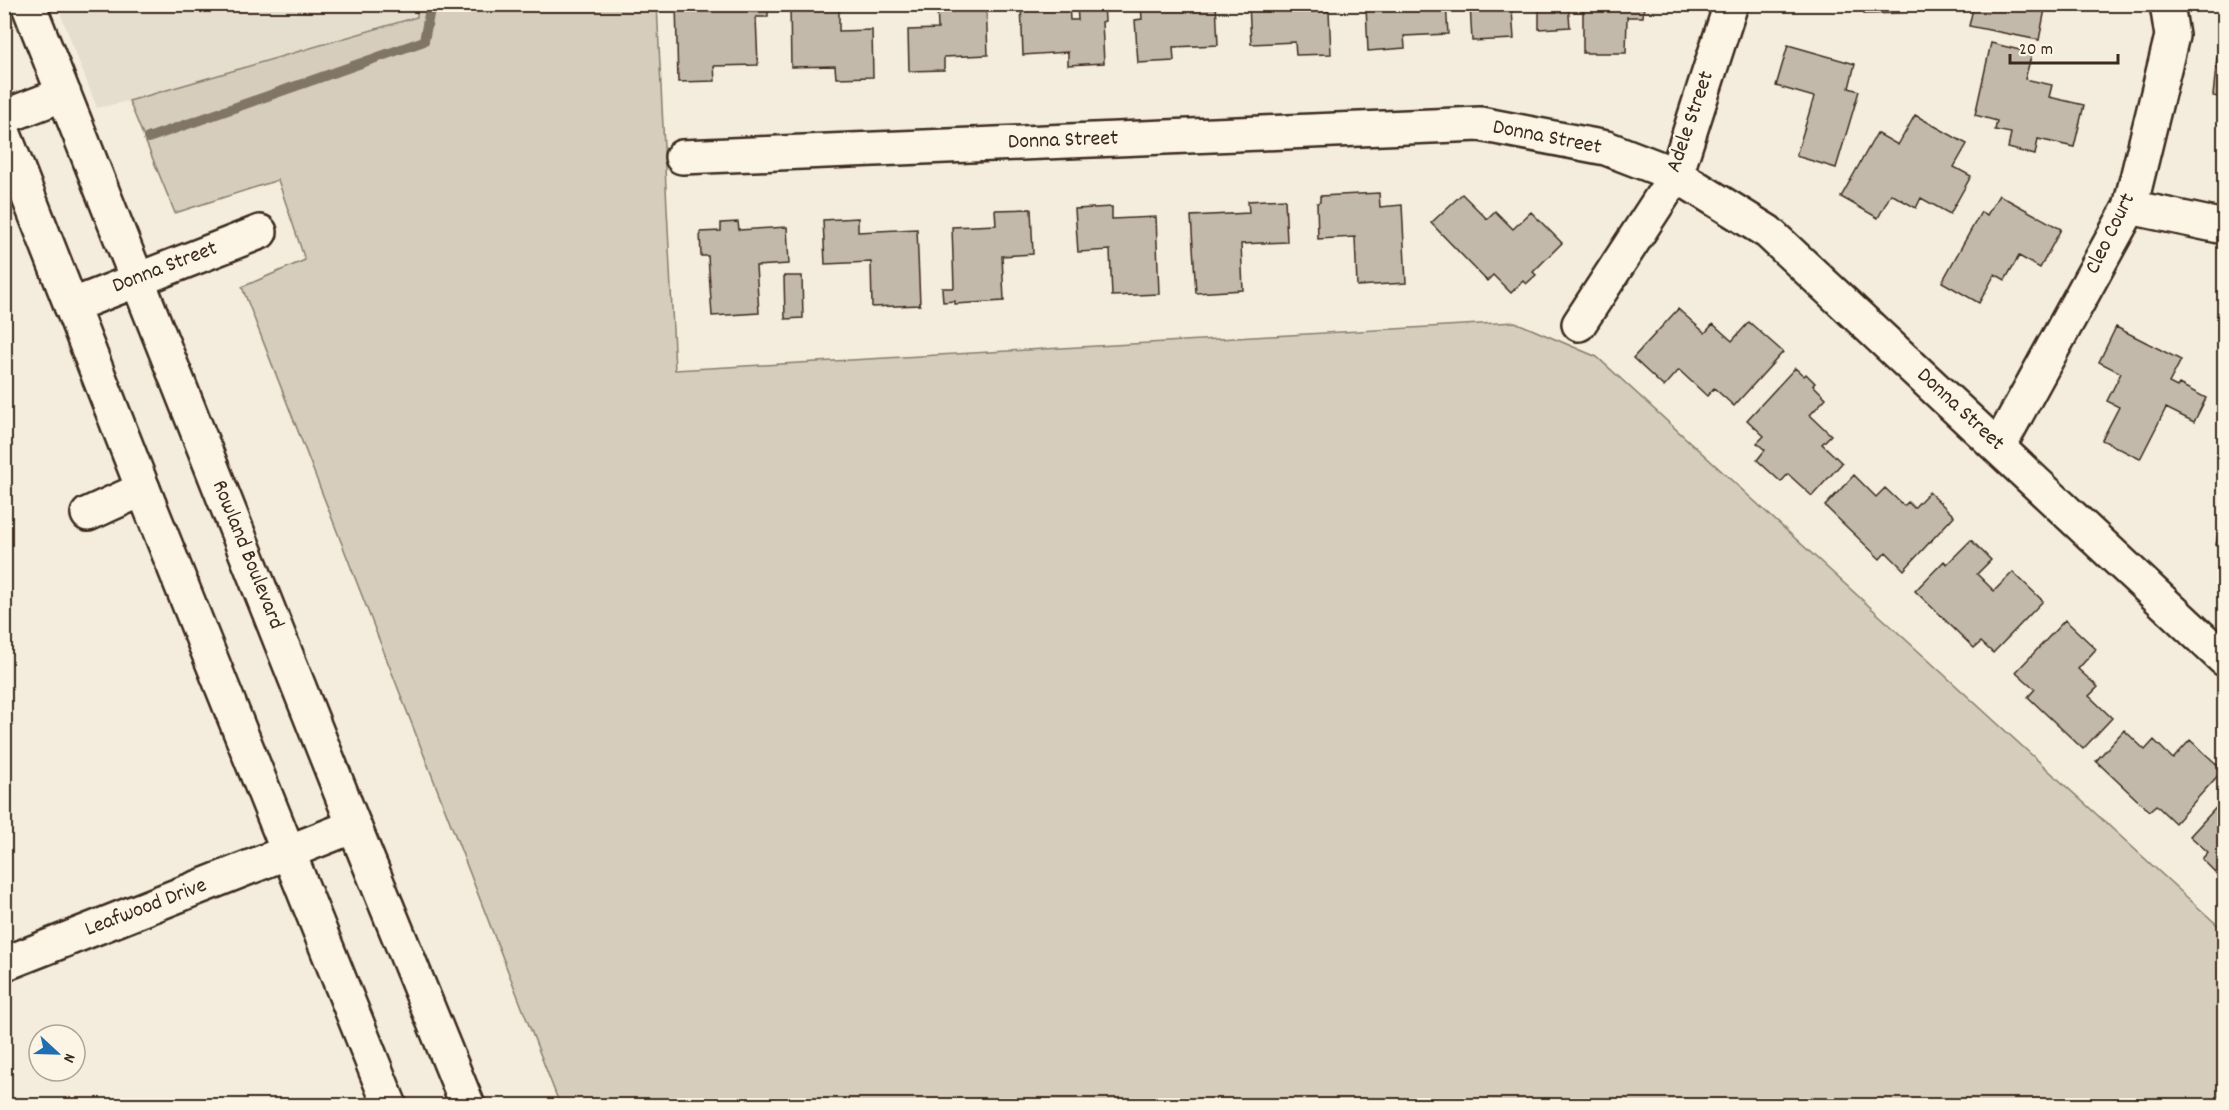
<svg xmlns="http://www.w3.org/2000/svg" width="2229" height="1110" font-family="Dekko,sans-serif">
<rect width="100%" height="100%" fill="#f4eddd"/>
<filter id="ink" filterUnits="userSpaceOnUse"><feTurbulence type="fractalNoise" baseFrequency=".0167" numOctaves="2"/><feDisplacementMap in="SourceGraphic" scale="12" xChannelSelector="R" yChannelSelector="G"/><feConvolveMatrix kernelMatrix="1 2 1 2 8 2 1 2 1" color-interpolation-filters="sRGB"/></filter>
<g filter="url(#ink)">
<path fill="#e5ddce" d="M417,4L418,17L129,101L97,108L57,5Z"/>
<path fill="#d6cdbd" stroke="#887c6e" stroke-width="1.5" d="M417,5H657L675,370L1515,322L1597,357L2224,931V1105H560L242,287L305,260L278,180L175,213L129,101L417,17Z"/>
<g fill="none" stroke-linecap="round" stroke-linejoin="round">
<path stroke="#817466" stroke-width="10" d="M148,138L424,41L431,4"/>
</g>
<path fill="#c3b9aa" stroke="#3b2a1e" stroke-width="1.5" d="M676,4H768V17H756L758,65L714,66L715,81L678,82Z
M790,4H839V31L872,30L873,77L836,78L835,66L791,67Z
M937,4H986L988,55L944,57V70L909,71L908,30L938,29Z
M1021,4H1069L1070,20H1078L1077,4H1104L1105,21L1102,22L1104,63L1068,65V52L1023,55Z
M1141,4H1216L1218,45L1173,47L1174,61L1138,63L1135,20L1142,19Z
M1249,4H1297V12L1329,11L1331,54L1296,55L1295,42L1251,44Z
M1393,4H1446L1448,34L1404,36L1405,48L1368,51L1366,6Z
M1470,4H1568L1570,27L1539,29V9L1512,10L1514,39L1472,41Z
M1583,4H1644L1643,17H1627L1626,53H1583Z
M1864,4H1907V13L1864,14Z
M1974,4H2046L2039,40L1969,26Z
M1991,43L2032,53L2025,79L2052,85L2049,97L2084,105L2074,147L2038,139L2035,155L2008,148L2011,133L1995,130L1997,121L1975,115Z
M1788,45L1855,64L1849,88L1859,91L1836,168L1796,156L1814,97L1776,86Z
M2217,57L2224,58V98L2213,96Z
M1915,115L1967,144L1954,167L1971,176L1950,214L1921,198L1916,208L1891,194L1878,218L1841,197L1877,133L1898,145Z
M1379,193L1380,207L1402,205L1406,283L1357,286L1355,237L1318,239L1317,203L1320,202V196Z
M1462,194L1487,219L1495,211L1513,229L1531,212L1562,243L1533,272L1536,275L1526,284L1523,281L1511,293L1493,275L1487,281L1431,223Z
M1999,195L2061,229L2040,268L2019,256L2005,280L1995,274L1979,303L1942,282L1981,212L1987,215Z
M1285,199L1287,242L1241,244L1243,290L1196,293L1191,216L1249,213L1248,201Z
M1112,207V219L1156,217L1159,294L1112,296L1110,250L1078,252L1075,209Z
M1031,209L1033,254L1002,256L1004,301L955,304V301L943,302L942,288H954L952,227L996,225L995,210Z
M858,218V232L917,229L920,305L872,307L871,262L825,264L823,220Z
M738,222L739,230L787,227L789,264L756,266L759,313L712,316L708,256H701L700,232L721,231V223Z
M784,276H802L803,318L785,319Z
M1678,309L1705,333L1713,324L1732,341L1749,322L1783,352L1734,406L1714,388L1707,396L1679,370L1664,387L1633,358Z
M2116,327L2181,360L2169,383L2177,387L2179,384L2206,398L2194,422L2166,408L2140,459L2102,440L2119,407L2107,401L2121,373L2099,362Z
M1795,368L1804,376L1806,374L1815,383L1813,385L1826,398L1810,415L1831,435L1822,444L1842,463L1812,496L1788,474L1781,482L1757,460L1765,450L1757,443L1764,436L1747,420Z
M1854,475L1876,497L1885,488L1904,506L1908,502L1914,508L1929,492L1954,516L1904,570L1886,552L1880,559L1825,506Z
M2224,502V547L2216,545Z
M1971,540L1991,560L1977,574L1994,591L2013,572L2043,601L1993,653L1981,642L1974,648L1915,591L1944,561L1947,564Z
M2065,620L2096,649L2078,669L2098,687L2089,696L2112,718L2083,749L2028,697L2035,689L2016,672Z
M2124,730L2145,750L2154,740L2173,759L2190,740L2223,770L2175,823L2156,805L2149,811L2096,761Z
M2224,799V881L2202,859L2208,852L2190,836Z"/>
<g fill="none" stroke-linecap="round" stroke-linejoin="round">
<defs>
<path id="minor" d="M682,157L1480,124L1606,148L1676,175L1768,232L2224,659
M2130,207L2224,227
M71,306L260,232
M1579,324L1676,175L1731,4
M1999,446L2130,207L2172,36L2167,4
M88,514L143,489
M4,964L354,826"/>
<path id="major" d="M28,4L354,826L468,1106
M4,117L64,94
M4,134L143,489L390,1106"/>
</defs>
<use href="#minor" stroke="#3b2a1e" stroke-width="38"/>
<use href="#major" stroke="#3b2a1e" stroke-width="38"/>
<use href="#minor" stroke="#fcf5e5" stroke-width="33"/>
<use href="#major" stroke="#fcf5e5" stroke-width="33"/>
</g>
</g>
<g text-anchor="middle" dominant-baseline="central" stroke-width="4.5" stroke-linejoin="round" paint-order="stroke">
<g font-size="22" fill="#3b2a1e" stroke="#fcf5e5">
<text transform="translate(1691 122) rotate(-71)">Adele Street</text>
<text transform="translate(1547 138) rotate(11)">Donna Street</text>
<text transform="translate(1063 141) rotate(-2)">Donna Street</text>
<text transform="translate(2111 234) rotate(-64)">Cleo Court</text>
<text transform="translate(165 268) rotate(-21)">Donna Street</text>
<text transform="translate(1960 410) rotate(43)">Donna Street</text>
<text transform="translate(247 555) rotate(68)">Rowland Boulevard</text>
<text transform="translate(146 908) rotate(-21)">Leafwood Drive</text>
</g>
</g>
<rect width="2229" height="1110" fill="none" stroke="#fcf5e5" stroke-width="24"/>
<rect x="12" y="12" width="2205" height="1086" fill="none" stroke="#3b2a1e" stroke-width="2" filter="url(#ink)"/>
<g transform="translate(57 1053) rotate(112)"><circle r="28" fill="#fcf5e5" stroke="#afa495" stroke-width="1.5"/>
<path d="M0-4.5L10 22L0 15L-10 22Z" fill="#1f6fb2"/>
<text y="-9" font-size="16" font-weight="bold" text-anchor="middle" fill="#3b2a1e">N</text>
</g>
<path d="M2010 54v9h108v-9" fill="none" stroke="#3b2a1e" stroke-width="3"/>
<text x="2019" y="54" font-size="18" fill="#3b2a1e" stroke="#fcf5e5" stroke-width="4.5" paint-order="stroke">20 m</text>
</svg>
